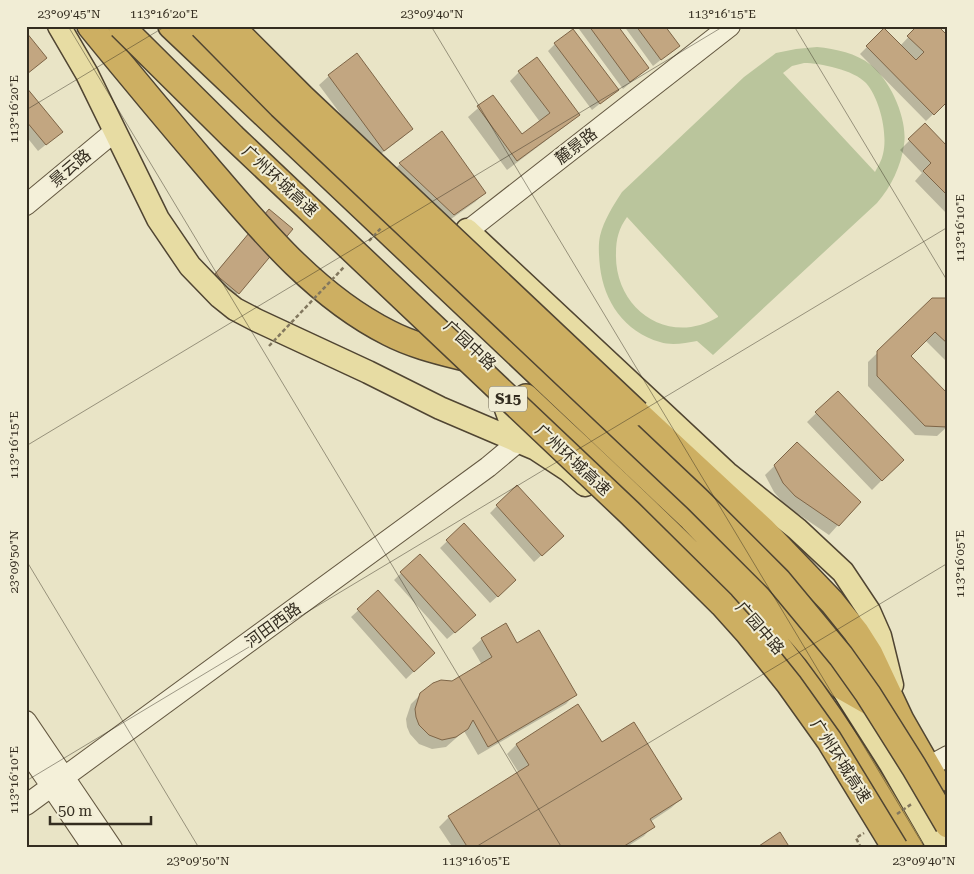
<svg xmlns="http://www.w3.org/2000/svg" width="974" height="874" font-family="'Roboto Serif','Noto Sans SC',serif">
<rect width="100%" height="100%" fill="#e9e4c6"/>
<path fill="#bac59c" fill-rule="evenodd" d="M817,47C836,49 856,53 871,65C891,81 908,120 904,145C901,166 891,187 877,203L713,355L697,341C685,343 672,346 660,342C624,332 604,301 600,267C599,257 598,245 600,236C604,220 613,206 622,192L744,77L776,53L796,49ZM804,63C820,63 854,70 866,83C880,99 888,134 883,154C882,160 878,166 875,172L783,73L792,66ZM627,217L718,316V317C669,347 614,309 616,253C616,239 619,228 627,217Z"/>
<path fill="#0003" d="M582,26H616L648,68L623,89L579,29Z
M624,26H664L678,46L653,66Z
M919,26L948,100L926,121L860,54L884,30L900,46Z
M555,44L617,90L592,110L548,51Z
M519,72L578,115L568,124L507,170L468,117L492,96L521,136L540,122L510,81Z
M329,76L411,129L402,138L374,159L319,85Z
M26,89L54,138L38,151L26,136Z
M925,125L948,149V215L915,181L922,173L900,150Z
M441,133L485,193L475,202L444,224L391,173L400,164Z
M260,220L238,293L228,302L206,284Z
M933,299H948V363L925,340L909,356L948,395V426L937,436L915,435L868,386V362Z
M838,392L902,460L872,490L807,422Z
M797,444L838,525L829,535L785,505L774,492L765,475Z
M497,506L555,543L534,562L490,513Z
M464,525L508,587L490,603L440,548Z
M420,555L467,622L447,639L394,580Z
M823,574L840,594L809,621L800,594Z
M378,592L426,660L406,679L351,617Z
M482,639L517,644L575,694L566,704L478,755L464,731L446,747L432,749L419,744L410,734L407,727L406,719L411,704L421,694L452,682L482,665L472,648Z
M602,744L681,799L671,808L650,822L653,826L644,836L625,848H453L439,827L449,817L519,773L507,754L516,745Z"/>
<path fill="#c2a681" stroke="#7e6547" d="M589,26H618L649,68L630,82Z
M636,26H665L680,46L661,60Z
M917,26H938L948,36V101L934,115L866,46L884,28L916,60L924,52L907,36Z
M573,29L619,90L600,104L554,43Z
M26,32L47,58L27,74L26,73Z
M357,53L413,129L384,151L328,75Z
M537,57L580,115L517,161L477,106L493,95L522,134L550,113L518,71Z
M26,87L63,132L46,145L26,121Z
M925,123L948,147V196L923,171L931,163L908,139Z
M442,131L486,193L454,215L399,163Z
M269,209L293,229L239,294L215,274Z
M932,298H948V344L935,332L911,356L948,394L947,427L925,426L877,376V351Z
M838,391L904,460L882,481L815,412Z
M797,442L861,502L839,526L795,496L783,483L774,465Z
M517,485L564,536L542,556L496,505Z
M464,523L516,580L498,597L446,540Z
M420,554L476,615L455,633L400,572Z
M378,590L435,653L414,672L357,609Z
M506,623L517,643L539,630L577,695L488,747L473,720L468,729L456,737L442,740L429,735L419,725L416,717L415,709L420,693L433,683L441,680L452,681L492,657L481,638Z
M578,704L602,742L634,722L682,799L650,819L655,827L621,848H468L448,816L529,765L516,744Z
M780,832L790,848H756Z"/>
<g fill="none" stroke-linecap="round" stroke-linejoin="round">
<defs>
<path id="secondary" d="M26,205L114,132
M456,240L730,26
M26,721L112,848
M26,749L93,848
M928,767L948,756
M26,805L488,467L518,442"/>
<path id="primary" d="M59,26L87,74L158,219L190,266L220,297L235,309L256,320L368,372L440,408L536,449L568,470L585,485
M467,230L727,473L797,529L843,572L869,611L880,636L892,685
M498,387L518,442
M841,686L890,763L939,848
M904,751L909,794"/>
<path id="highway" d="M90,26C130,75 170,123 211,171C263,232 317,297 389,333C416,347 446,353 476,361
M171,26L692,519L785,616L816,652L841,686L901,720
M526,397C584,452 643,506 699,562C726,589 753,616 777,645C828,709 870,777 911,848
M637,413L763,530L832,602L856,632L870,654L901,720L936,781"/>
</defs>
<use href="#secondary" stroke="#645841" stroke-width="22"/>
<use href="#primary" stroke="#504532" stroke-width="25"/>
<use href="#highway" stroke="#504532" stroke-width="28"/>
<use href="#secondary" stroke="#f4f0d9" stroke-width="20"/>
<use href="#primary" stroke="#e7dca3" stroke-width="22"/>
<use href="#highway" stroke="#cdaf62" stroke-width="25"/>
<defs>
<path id="highway-bridge" d="M121,26L233,137L630,513L722,604L748,633L789,684L829,740L895,848
M202,26L281,106L698,500L778,580L841,656L868,694L914,767L948,825
M231,26L302,97L637,413"/>
</defs>
<use href="#highway-bridge" stroke="#504532" stroke-width="28" stroke-linecap="butt"/>
<path stroke="#82775e" stroke-width="2.5" stroke-dasharray="4 2.5" stroke-linecap="butt" d="M369,241L382,227
M269,346L344,267
M897,814L913,803
M861,848L856,838L864,833"/>
<use href="#highway-bridge" stroke="#cdaf62" stroke-width="25"/>
</g>
<path fill="none" stroke="#342d20" stroke-width="1" stroke-opacity="0.45" d="M68,26L562,848M431,26L925,848M794,26L948,282M26,110L166,26M26,446L724,26M26,560L199,848M26,781L948,227M474,848L948,563"/>
<g text-anchor="middle" dominant-baseline="central" stroke-width="4" stroke-linejoin="round" paint-order="stroke">
<rect fill="#f1edd5" stroke="#6d6756" stroke-width="1" x="489" y="386.5" width="38" height="25" rx="4"/>
<g font-size="15" font-weight="bold" fill="#342d20">
<text x="508" y="399">S15</text>
</g>
<g font-size="16" fill="#342d20" stroke="#f1edd5">
<text transform="translate(576 146) rotate(-38)">麓景路</text>
<text transform="translate(70 168) rotate(-40)">景云路</text>
<text transform="translate(280 181) rotate(43)">广州环城高速</text>
<text transform="translate(470 345) rotate(43)">广园中路</text>
<text transform="translate(573 460) rotate(43)">广州环城高速</text>
<text transform="translate(273 625) rotate(-36)">河田西路</text>
<text transform="translate(760 628) rotate(49)">广园中路</text>
<text transform="translate(841 761) rotate(57)">广州环城高速</text>
</g>
</g>
<rect width="974" height="874" fill="none" stroke="#f1edd5" stroke-width="55"/>
<path d="M50 816v8h101v-8" fill="none" stroke="#342d20" stroke-width="2.5"/>
<text x="58" y="816" font-size="15" fill="#342d20" stroke="#f1edd5" stroke-width="4" paint-order="stroke">50 m</text>
<rect x="28" y="28" width="918" height="818" fill="none" stroke="#342d20" stroke-width="2"/>
<g font-size="12" text-anchor="middle" fill="#342d20">
<text x="69" y="18">23°09'45"N</text>
<text x="164" y="18">113°16'20"E</text>
<text x="432" y="18">23°09'40"N</text>
<text x="722" y="18">113°16'15"E</text>
<text transform="translate(14 109) rotate(-90)" y="4">113°16'20"E</text>
<text transform="translate(960 228) rotate(-90)" y="4">113°16'10"E</text>
<text transform="translate(14 445) rotate(-90)" y="4">113°16'15"E</text>
<text transform="translate(14 562) rotate(-90)" y="4">23°09'50"N</text>
<text transform="translate(960 564) rotate(-90)" y="4">113°16'05"E</text>
<text transform="translate(14 780) rotate(-90)" y="4">113°16'10"E</text>
<text x="198" y="865">23°09'50"N</text>
<text x="476" y="865">113°16'05"E</text>
<text x="924" y="865">23°09'40"N</text>
</g>
</svg>
